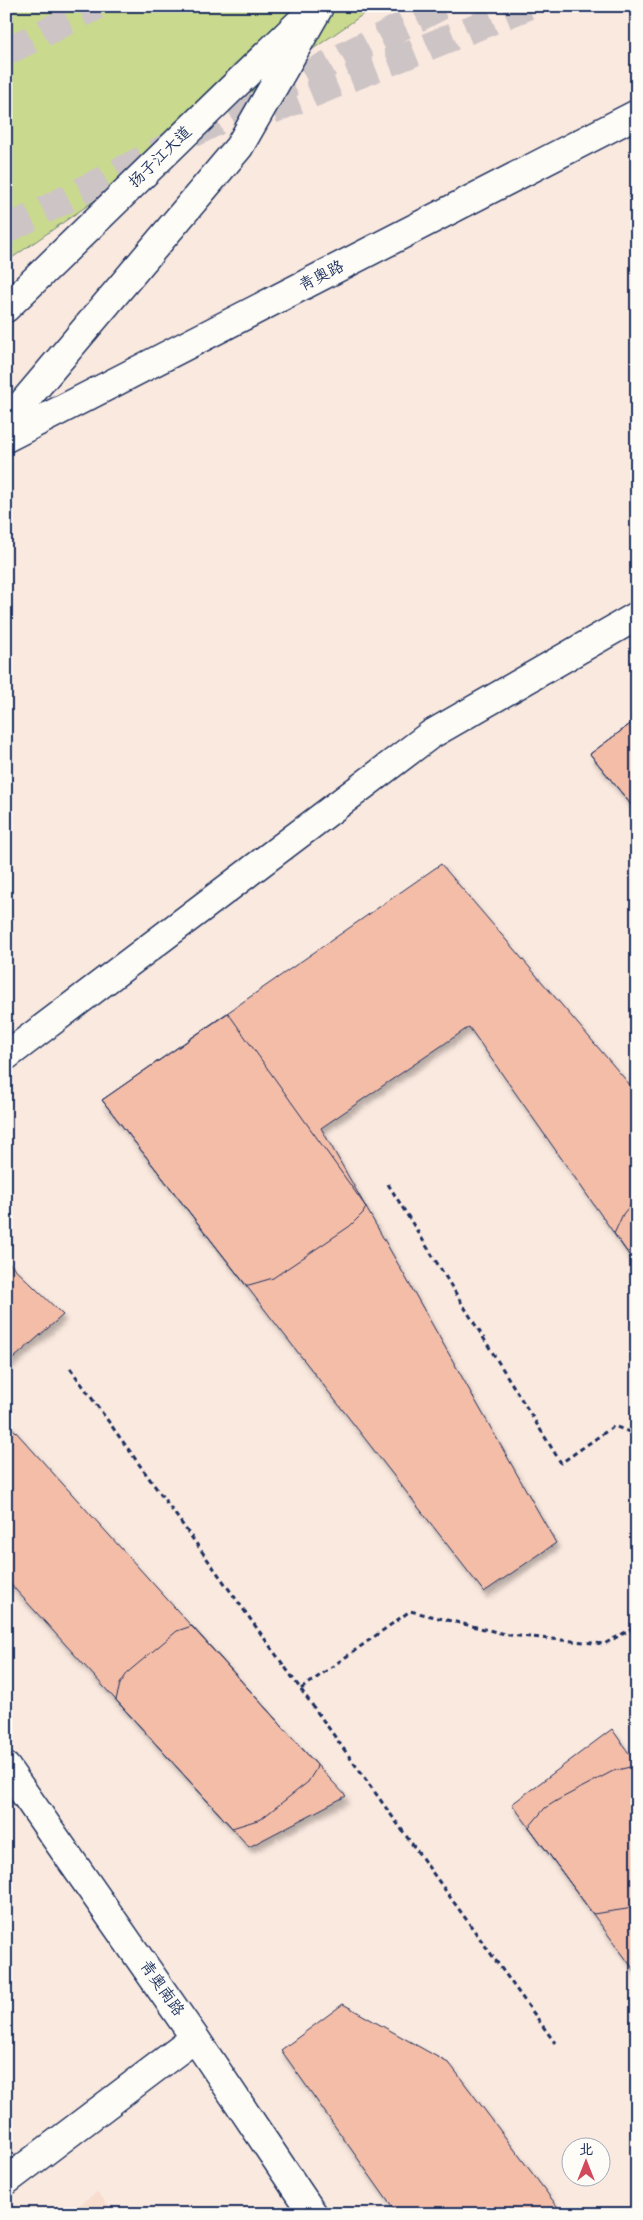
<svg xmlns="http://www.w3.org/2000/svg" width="643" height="2220" font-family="Dekko,'LXGW WenKai TC',sans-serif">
<defs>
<filter id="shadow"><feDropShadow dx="3" dy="5.5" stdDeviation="2.5" flood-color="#0004"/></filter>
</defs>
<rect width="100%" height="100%" fill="#fae9df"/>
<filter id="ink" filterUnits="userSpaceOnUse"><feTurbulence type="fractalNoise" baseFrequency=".02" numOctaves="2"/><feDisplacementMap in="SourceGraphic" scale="10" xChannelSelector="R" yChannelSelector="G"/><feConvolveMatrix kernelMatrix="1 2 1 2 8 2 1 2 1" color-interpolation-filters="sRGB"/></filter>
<g filter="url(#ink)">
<path fill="#f8dcce" d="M97,2192L116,2214H67Z"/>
<path fill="#c9da8e" stroke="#728476" d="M6,6H375L6,262Z"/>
<path fill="#f4bda8" stroke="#1b2f5e" filter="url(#shadow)" d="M637,719V812L590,754Z
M637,719V812L590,754Z
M441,864L637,1093V1266L469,1027L321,1128L556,1543L484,1592L102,1100Z
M228,1013L366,1207L363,1213L350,1226L273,1278L249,1285H246L102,1100Z
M637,1197V1266L614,1234L623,1214Z
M6,1260L63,1315L6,1365Z
M6,1421L317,1765L346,1796L249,1847L232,1828L6,1579Z
M192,1626L317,1765L316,1769L308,1782L261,1819L232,1828L116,1700L120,1684L128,1672L177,1631Z
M612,1729L637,1765V1974L512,1804Z
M630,1767L637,1768V1903L627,1909L593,1914L529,1827L545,1808L558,1800L613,1771Z
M343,2004L450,2064L563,2214H397L281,2050Z
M560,2211L562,2214H548L549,2213Z"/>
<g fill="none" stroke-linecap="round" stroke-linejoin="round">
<path stroke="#cdc4c5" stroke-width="28" stroke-dasharray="28 14" stroke-linecap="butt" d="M6,52L97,6
M272,110L528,6
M6,230L441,6"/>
<defs>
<path id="minor" d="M6,1056L430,735L637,616
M6,1767L195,2038L313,2214
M6,2181L195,2038"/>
<path id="tertiary" d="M6,308L299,23
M6,423L239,147L318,9
M6,438L637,114"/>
</defs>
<use href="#minor" stroke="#1b2f5e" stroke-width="31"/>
<use href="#tertiary" stroke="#1b2f5e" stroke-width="31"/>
<path stroke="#1b2f5e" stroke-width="3" stroke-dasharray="5 4" stroke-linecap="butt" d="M388,1184L561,1463L614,1426L637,1435
M70,1368L555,2043
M301,1689L410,1611L509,1635L604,1644L637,1626"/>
<use href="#minor" stroke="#fdfcf7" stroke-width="28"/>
<use href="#tertiary" stroke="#fdfcf7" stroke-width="28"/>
</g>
</g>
<g text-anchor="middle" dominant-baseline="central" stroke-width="4.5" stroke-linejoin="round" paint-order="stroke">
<g font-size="16" fill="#1b2f5e" stroke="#fdfcf7">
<text transform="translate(161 158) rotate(-44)">扬子江大道</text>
<text transform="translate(322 277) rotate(-27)">青奥路</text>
<text transform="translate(161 1989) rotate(55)">青奥南路</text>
</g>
</g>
<rect width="643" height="2220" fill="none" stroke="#fdfcf7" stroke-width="25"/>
<rect x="12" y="12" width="618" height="2195" fill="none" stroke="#1b2f5e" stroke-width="2" filter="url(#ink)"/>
<g transform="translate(586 2162)"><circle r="24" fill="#fdfcf7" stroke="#a3aaba"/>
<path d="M0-4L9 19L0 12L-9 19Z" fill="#d1495b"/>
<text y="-8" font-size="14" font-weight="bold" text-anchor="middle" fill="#1b2f5e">北</text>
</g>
</svg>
